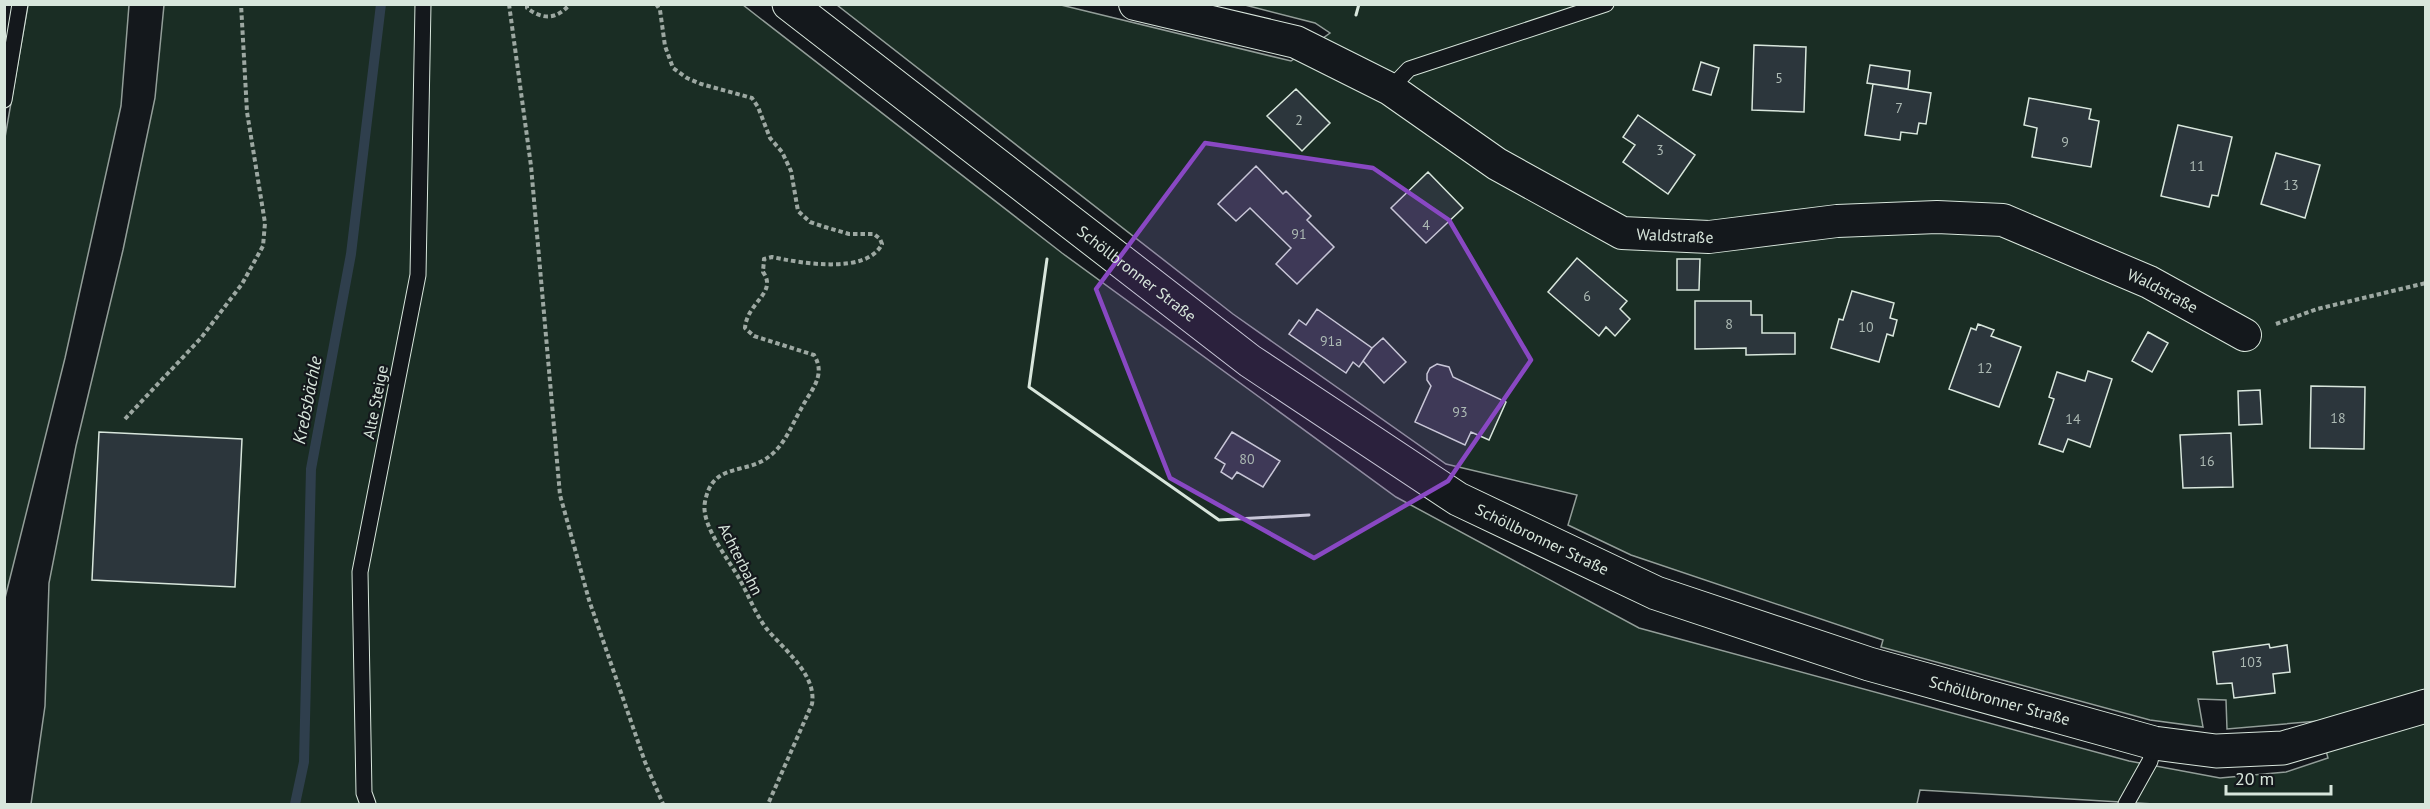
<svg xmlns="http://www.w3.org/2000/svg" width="2430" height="809" font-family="'PT Sans',sans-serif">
<rect width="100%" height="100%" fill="#14181c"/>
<path fill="#1a2d24" stroke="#939e99" stroke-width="1.5" d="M28,5H129L121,106L65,358L5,598L4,143Z
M164,5H743L1062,253L1396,497L1639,628L2129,761L2220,778L2286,772L2328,758L2318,721L2227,729L2226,700L2198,699L2203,727L2150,720L1881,647L1883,640L1631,555L1568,525L1577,495L1446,464L1233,314L837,5H1061L1291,61L1330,33L1315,23L1245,5H2425V804H2154L1920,790L1917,804H31L45,706L49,583L76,446L123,250L155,98Z"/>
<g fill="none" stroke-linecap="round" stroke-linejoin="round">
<path stroke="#2f3f4d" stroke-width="10" d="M295,804L304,762L311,469L351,254L381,4"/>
</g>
<path fill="#2c363c" stroke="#d8e6dc" stroke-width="1.5" d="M1754,45L1806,47L1804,112L1752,110Z
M1701,62L1719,68L1711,95L1693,90Z
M1870,65L1910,71L1908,89L1867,83Z
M1873,84L1931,93L1926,124L1919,123L1917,134L1901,132L1900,140L1865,135Z
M1296,89L1330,123L1302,151L1267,116Z
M2029,98L2091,109L2089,119L2099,121L2091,167L2032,157L2037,128L2024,125Z
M1638,115L1695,155L1668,194L1623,162L1635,145L1623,137Z
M2178,125L2232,137L2218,196L2212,195L2209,207L2161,196Z
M2276,153L2320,165L2305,218L2261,204Z
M1256,166L1283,194L1286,191L1311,216L1307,220L1334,247L1297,284L1276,264L1291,248L1250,208L1236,221L1218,204Z
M1428,172L1463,208L1426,243L1391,208Z
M1577,258L1627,301L1620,309L1630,319L1615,336L1606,327L1599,336L1548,292Z
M1677,259H1700L1699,290H1677Z
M1852,291L1894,303L1890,318L1897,320L1893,336L1887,334L1879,362L1831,348L1839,319L1843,320Z
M1695,301H1751V315H1762V333H1795V354L1746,355V348L1695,349Z
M1317,309L1372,348L1359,367L1353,362L1346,373L1289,334L1299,320L1306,325Z
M1978,324L1994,330L1991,336L2021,347L1999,407L1949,389L1971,328L1976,330Z
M2148,332L2168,343L2152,372L2132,361Z
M1383,338L1406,362L1384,383L1363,361L1372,348Z
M1437,364L1449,367L1453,377L1506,402L1489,440L1471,432L1465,445L1415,422L1431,386L1427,380V374L1430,368Z
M2088,371L2112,379L2090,447L2068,439L2063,452L2039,444L2054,399L2049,397L2057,372L2085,381Z
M2311,386L2365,387L2364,449L2310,448Z
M2260,390L2262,424L2239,425L2238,391Z
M99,432L242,439L235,587L92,580Z
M1232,432L1280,461L1263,487L1237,472L1232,479L1221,472L1225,464L1215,458Z
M2231,433L2233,487L2183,488L2180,435Z
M2269,644L2270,648L2287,645L2290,672L2273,674L2275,693L2234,698L2232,683L2217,684L2213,652Z"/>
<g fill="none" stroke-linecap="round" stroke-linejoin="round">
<defs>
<path id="service" d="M1390,89L1409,69L1606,4
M4,100L20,4
M368,804L364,793L360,572L418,275L423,4
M2126,804L2150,761L2154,743"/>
<g id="minor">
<path id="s1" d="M1135,4L1296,42L1390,89L1497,164L1622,233L1709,237L1837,221L1937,217L2003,220L2149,282L2245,335"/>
</g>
<g id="secondary">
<path id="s2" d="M789,4L1250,361L1458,499L1656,593L1869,664L2154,743L2216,751L2283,748L2426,706"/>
</g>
</defs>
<use href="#service" stroke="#d8e6dc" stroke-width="17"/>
<use href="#minor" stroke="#d8e6dc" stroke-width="34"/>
<use href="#secondary" stroke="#d8e6dc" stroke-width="35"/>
<path stroke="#9da8a2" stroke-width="4" stroke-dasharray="4.5 3" stroke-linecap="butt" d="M509,4L531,166L560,495L589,600L645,762L663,804
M527,4V8C543,20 556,20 570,4
M656,4L660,10L665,46L673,68L687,78L701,84L752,98L758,107L770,138L782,152L791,171L798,211L810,222L825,227L849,234H874L880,239L882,244C867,275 800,263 772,257L764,259L763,272C778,293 747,302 745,328L754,336L814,355C827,376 810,391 801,409C790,428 784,448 764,460C740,474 712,464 705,502C700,525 730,561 740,580C749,596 755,613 766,628C783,649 817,674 812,704L768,804
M2276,324L2317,309L2426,283
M125,419L201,338L242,284L263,246L265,223L247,112L241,4"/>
<use href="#service" stroke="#14181c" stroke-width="15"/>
<use href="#minor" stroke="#14181c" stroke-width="32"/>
<use href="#secondary" stroke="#14181c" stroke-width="33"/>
<path stroke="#d8e6dc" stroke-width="3" d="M1356,15L1359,4
M1047,259L1029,387L1219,520L1309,515"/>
</g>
<path fill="#8948c3" fill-opacity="0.2" stroke="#8948c3" stroke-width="4.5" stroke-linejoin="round" d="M1205,143L1373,168L1449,220L1531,360L1448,481L1314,558L1170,478L1096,289Z"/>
<g text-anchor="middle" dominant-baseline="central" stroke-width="4.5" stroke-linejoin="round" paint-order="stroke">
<g font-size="14" fill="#adbab4">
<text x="1779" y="78">5</text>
<text x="1899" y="108">7</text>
<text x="1299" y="120">2</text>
<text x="2065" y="142">9</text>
<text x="1660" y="150">3</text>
<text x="2197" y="166">11</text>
<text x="2291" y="185">13</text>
<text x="1426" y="225">4</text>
<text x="1299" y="234">91</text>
<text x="1587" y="296">6</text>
<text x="1729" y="324">8</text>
<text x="1866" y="327">10</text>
<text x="1331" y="341">91a</text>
<text x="1985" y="368">12</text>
<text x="1460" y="412">93</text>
<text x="2338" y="418">18</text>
<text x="2073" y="419">14</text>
<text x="1247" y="459">80</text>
<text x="2207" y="461">16</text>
<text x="2251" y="662">103</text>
</g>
<g font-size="16" fill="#d8e6dc" stroke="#14181c">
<text stroke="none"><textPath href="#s1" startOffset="597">Waldstraße</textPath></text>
<text stroke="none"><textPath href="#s2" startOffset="440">Schöllbronner Straße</textPath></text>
<text stroke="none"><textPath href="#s1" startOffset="1101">Waldstraße</textPath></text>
<text transform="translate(375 402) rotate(-79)">Alte Steige</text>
<text stroke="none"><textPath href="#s2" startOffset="926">Schöllbronner Straße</textPath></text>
<text transform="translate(741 559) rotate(63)">Achterbahn</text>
<text stroke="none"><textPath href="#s2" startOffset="1412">Schöllbronner Straße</textPath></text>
</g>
<g font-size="18" font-style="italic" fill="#d8e6dc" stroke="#14181c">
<text transform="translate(307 400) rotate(-79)">Krebsbächle</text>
</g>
</g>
<rect width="2430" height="809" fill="none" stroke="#d8e6dc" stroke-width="12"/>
<path d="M2226 785v9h105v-9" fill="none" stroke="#d8e6dc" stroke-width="3"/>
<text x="2235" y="785" font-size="18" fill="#d8e6dc" stroke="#14181c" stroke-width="4.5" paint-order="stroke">20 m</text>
</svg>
